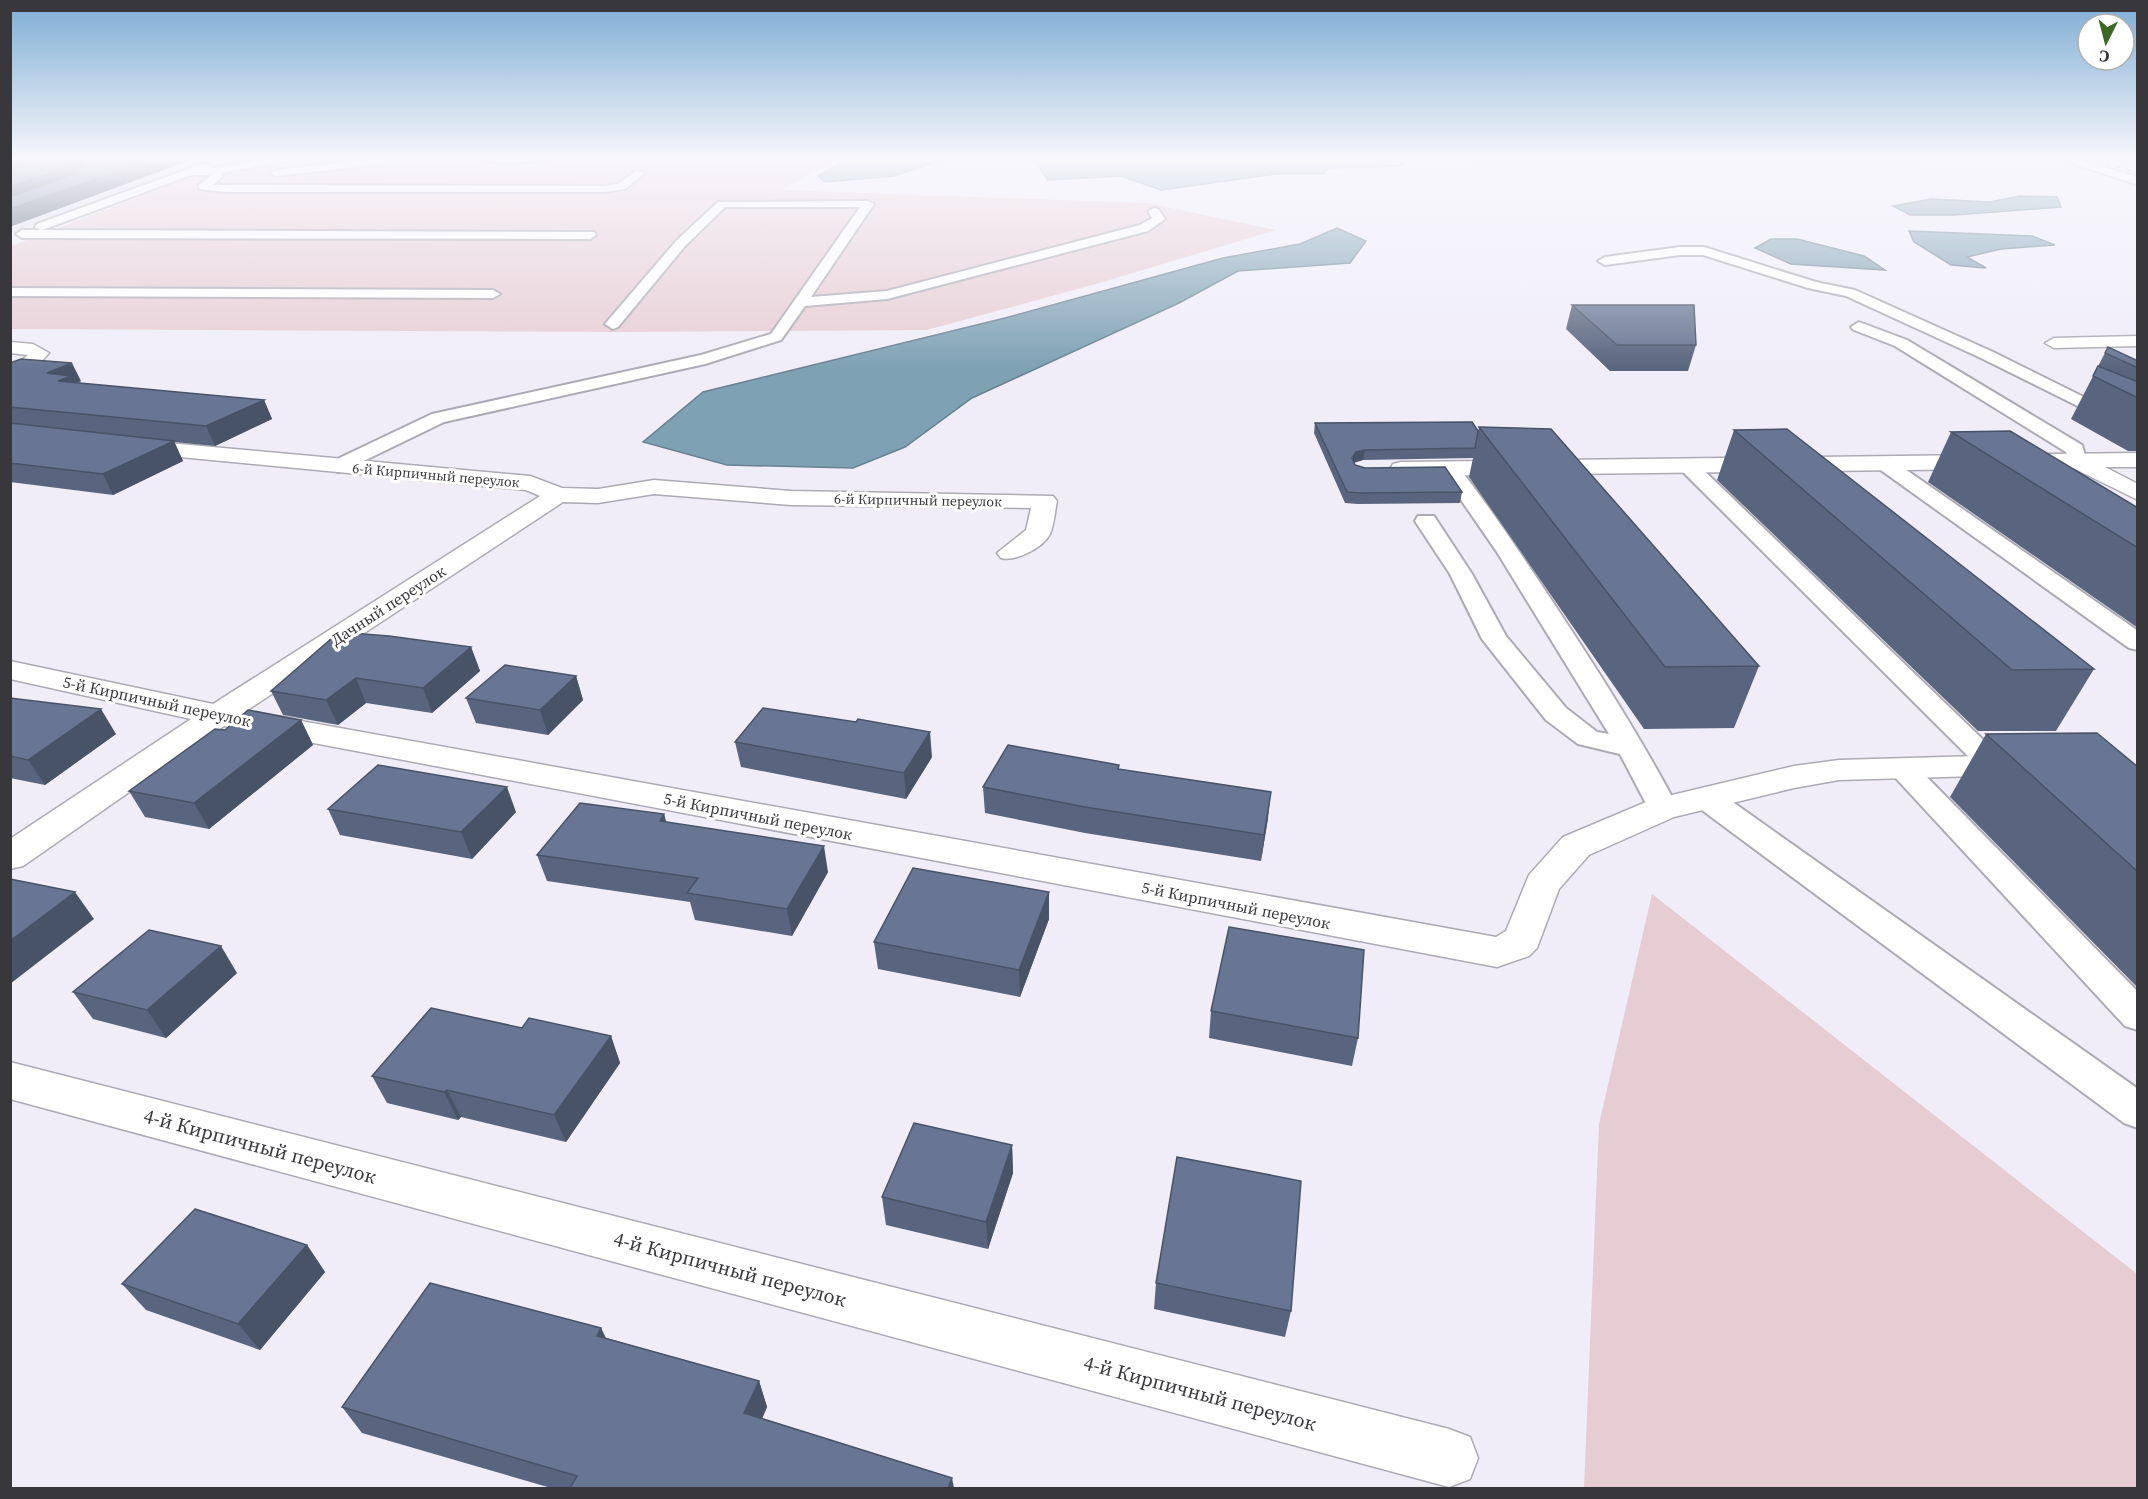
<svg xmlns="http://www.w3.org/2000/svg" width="2148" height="1499" font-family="'Source Serif 4',serif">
<rect width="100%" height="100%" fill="#f0edf9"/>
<path fill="#e4e0f2" d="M11,159H214L11,234Z
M1470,159H1907L1941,174L1475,166Z"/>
<path fill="#e6cdd3" d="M239,159H838L781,190L1147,203L1276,230L1103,282L927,330L627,332L11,329V246Z
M1652,894L2137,1274V1488H1584L1599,1124Z"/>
<path fill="#7ea1b4" stroke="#698190" stroke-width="1.5" d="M472,159H577L504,165Z
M847,159H945L894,176L825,182L818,176Z
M1033,159H1413L1400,166L1328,168L1324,174H1276L1161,190L1121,176L1048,180Z
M2019,196L2057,197L2061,207L1954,215H1910L1893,206L1931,199L1990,202Z
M1337,228L1366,241L1350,263L1238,271L1179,303L972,398L905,447L853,468L727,465L643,442L703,392L1005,318L1223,258L1300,244Z
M1909,231L2032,236L2055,245L2001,249L1967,257L1986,268L1951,265L1914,242Z
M1771,239H1797L1864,256L1885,270L1791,264L1755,248Z"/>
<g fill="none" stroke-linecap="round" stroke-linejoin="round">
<defs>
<path id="service" d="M271,159H295L221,173L222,177L213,185L605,186L618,184L636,171L645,173L625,189L605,192H226L199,189V185L211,175H191L42,230L594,232L596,235L590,239L22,238L16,234L22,230H40L35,227L37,224L202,164H210L212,168Z
M374,159H404L399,162L276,176L271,173L276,170Z
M868,201L874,204L811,297L887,291L1140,225L1152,218L1148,211L1154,208L1158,209L1165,219L1148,231L887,299L805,306L781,340L705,364L444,422L345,470L338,472L328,466L331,462L432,414L701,355L771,334L860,207H725L685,246L618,327L613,329L605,324L677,240L718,202Z
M1680,247H1704L1816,282L1855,290L1993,352L2138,424V436L1981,358L1846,296L1808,288L1703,255H1680L1605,265L1598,261L1605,257Z
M10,288L493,290L500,294L493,298L10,296Z
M1859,322L1907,340L2082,445L2087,462L2077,468L2070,466L2066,452L1895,346L1854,330L1851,327Z
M1885,458L1892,460L2138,631V650L2129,648L1878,468L1875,464Z
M1688,460L1695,462L2003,759L2007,765L2003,771L1993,774L1983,771L1681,470L1678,466Z
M1449,462L1456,464C1493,511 1525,560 1558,610C1601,675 1642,740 1678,808L1674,815L1663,818L1652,815L1620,754L1578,744L1546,720L1482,639L1450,574L1415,521L1418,516H1434L1472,574L1506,636L1566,708L1597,732L1609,734L1497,552L1439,468Z
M1902,759L1912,762L2138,992V1030L2125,1026L1892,774L1887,768L1892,762Z
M1706,788L1717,791L2138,1089V1128L2124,1123L1695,805L1691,798L1695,791Z"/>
<path id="minor" d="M2058,159H2076L2138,177V185Z
M2138,336V346L2054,348L2045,343L2054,338Z
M10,342L33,344L49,353L28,376L10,382V369L28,355L10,353Z
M136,440L530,476L562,488L598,489L654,480L791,491L1053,496L1057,501C1055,511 1054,525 1050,534C1043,548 1015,562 1001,558L997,553L1026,530L1031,508L791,505L654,494L598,503L563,502L246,711L1496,937L1506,931L1529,875L1563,837L1651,800L1794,766L1839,760L2013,755L2025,758L2030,765L2025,772L2013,775L1839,780L1794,788L1674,817L1589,855L1559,889L1537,948L1529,956L1497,967L224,726L23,866L10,869V839L191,719L10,679V661L213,704L540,496L526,490L128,452L125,447L128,442Z
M2138,453V467H2105L2138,484V500L2073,468L1401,476L1393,474L1390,469L1393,464L1401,462Z
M10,1062L1449,1429L1470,1437L1478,1458L1470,1479L1449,1487L10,1099Z"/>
</defs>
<use href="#service" stroke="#acaab4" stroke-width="4"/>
<use href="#minor" stroke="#acaab4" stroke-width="3"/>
<use href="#service" fill="#fff" fill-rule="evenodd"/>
<use href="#minor" fill="#fff" fill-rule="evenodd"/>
<defs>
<path id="rail" d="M2092,159L2138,173"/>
</defs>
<use href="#rail" stroke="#908e96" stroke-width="2"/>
<use href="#rail" stroke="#fff" stroke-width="1.5" stroke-dasharray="5" stroke-linecap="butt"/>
</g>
<path fill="#59657e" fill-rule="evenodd" d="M10,159H193L12,226H10ZM81,168L82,171L75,174Z
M1572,305L1696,345L1688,371H1610L1566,329Z
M2108,347L2138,361V451H2128L2071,419Z
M10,363L81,381L77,383L264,400L272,419L215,446L174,442L183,461L113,495L10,482Z
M1315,423L1478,431L1479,427L1759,666L1734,728L1644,729L1469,477L1473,458L1363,460L1354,463L1355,465L1365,468L1462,492L1460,503L1358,504L1345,503L1314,433Z
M1734,430L2094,669L2056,731H1978L1717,480Z
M1951,432L2138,508V628L1928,482Z
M471,647L480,671L432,713L366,703L338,725L283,715L271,691Z
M576,676L583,700L548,735L476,723L466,698Z
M10,698L116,734L45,785L10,778Z
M301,720L313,745L209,829L145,817L129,791L225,730Z
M1986,734L2138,767V988L1950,797Z
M735,742L932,757L906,799L741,767Z
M1119,769L1268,818L1261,861L1085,833L985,813L983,787Z
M328,809L516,812L472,859L340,835Z
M664,814L666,822L828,872L792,936L695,920L690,902L547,881L537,855Z
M1049,919L1020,997L878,969L874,942Z
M237,973L166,1038L93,1019L73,992Z
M1211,1011L1358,1038L1352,1066L1209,1038Z
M522,1028L611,1036L620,1063L566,1142L461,1117L458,1120L387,1103L372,1076Z
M1012,1145L1013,1173L988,1249L886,1225L882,1197Z
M307,1245L325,1272L260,1350L146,1310L122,1284Z
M1156,1283L1291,1311L1285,1337L1154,1309Z
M601,1328L606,1338L759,1381L767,1407L762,1419L954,1488H551L362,1433L342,1407Z"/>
<path fill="#495367" d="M10,159H22L26,169L10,174Z
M72,159H78L82,168L72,176L10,201V186L66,164Z
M153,159H193L12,226L10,223V209Z
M72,363L81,381L56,392L47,373Z
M264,400L272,419L215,446L206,426Z
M174,441L183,461L113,495L103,474Z
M1365,450L1363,460L1354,462L1350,468L1352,458L1356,452Z
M471,647L480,671L432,713L423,688Z
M576,676L583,700L548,735L540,710Z
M356,678L366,703L338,725L326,700Z
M101,709L116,734L45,785L28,760Z
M301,720L313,745L209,829L194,803Z
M930,732L932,757L906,799L904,773Z
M507,787L516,812L472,859L461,832Z
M1271,792L1268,818L1261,861L1264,835Z
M664,814L671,840L660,821Z
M824,846L828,872L792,936L787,909Z
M75,892L94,919L10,984V941Z
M1049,892V919L1020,997L1019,970Z
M221,946L237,973L166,1038L147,1010Z
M611,1036L620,1063L566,1142L554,1115Z
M447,1090L461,1117L458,1120L444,1092Z
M1012,1145L1013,1173L988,1249L986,1222Z
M307,1245L325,1272L260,1350L238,1324Z
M601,1328L613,1355L597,1336Z
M759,1381L767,1407L753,1438L744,1413Z
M952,1478L954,1488H948Z"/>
<path fill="#687693" stroke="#495367" stroke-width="1.5" d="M26,159H72L66,164L67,168L10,186V170L26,165L27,159Z
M82,159H153L10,209V197L82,171L81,165L83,160Z
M1572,305H1694L1696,345H1617Z
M2108,347L2138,361V368L2105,353Z
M21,359L72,363L47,373L71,376L58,381L264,400L206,426L10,407V363Z
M2098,366L2138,382V398L2093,376Z
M1472,422L1478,431L1475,448L1365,450L1356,452L1352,458L1355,465L1365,468L1445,467L1462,492L1360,493L1347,492L1315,423Z
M10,423L174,441L103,474L10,463Z
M1479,427L1551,429L1759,666L1665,667Z
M1787,429L2094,669L2012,670L1734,430Z
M2010,431L2138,508V548L1951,432Z
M339,632L389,636L471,647L423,688L356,678L326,700L271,691Z
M505,665L576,676L540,710L466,698Z
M10,698L101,709L28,760L10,756Z
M763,708L856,722L858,719L930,732L904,773L735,742Z
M248,710L301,720L194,803L129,791L215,729L225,730Z
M2097,733L2138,767V872L1986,734Z
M1008,745L1119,765L1118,769L1271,792L1264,835L1085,807L983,787Z
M378,765L507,787L461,832L328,809Z
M580,803L664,814L660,821L824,846L787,909L687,893L698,878L537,855Z
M913,868L1049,892L1019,970L874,942Z
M10,879L75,892L10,941Z
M1229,927L1364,950L1358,1038L1211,1011Z
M149,930L221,946L147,1010L73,992Z
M431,1008L522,1028L529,1018L611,1036L554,1115L447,1090L444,1092L372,1076Z
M914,1123L1012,1145L986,1222L882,1197Z
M1177,1157L1301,1181L1291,1311L1156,1283Z
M195,1209L307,1245L238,1324L122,1284Z
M430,1283L601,1328L597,1336L759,1381L744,1413L952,1478L948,1488H570L577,1476L342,1407Z"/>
<linearGradient id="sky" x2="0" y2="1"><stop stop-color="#7dacd3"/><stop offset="0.43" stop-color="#f8f7fc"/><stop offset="1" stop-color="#f8f7fc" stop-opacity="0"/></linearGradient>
<rect width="2148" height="369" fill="url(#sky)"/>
<g text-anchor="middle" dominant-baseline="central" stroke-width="6" stroke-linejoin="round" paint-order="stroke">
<g font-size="14" fill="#38373b" stroke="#fff">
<text transform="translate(436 475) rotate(5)">6-й Кирпичный переулок</text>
<text transform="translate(918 500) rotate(1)">6-й Кирпичный переулок</text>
</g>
<g font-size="16" fill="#38373b" stroke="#fff">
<text transform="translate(388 605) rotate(-33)">Дачный переулок</text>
<text transform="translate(157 701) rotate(12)">5-й Кирпичный переулок</text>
<text transform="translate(758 816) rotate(11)">5-й Кирпичный переулок</text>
<text transform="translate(1236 905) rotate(11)">5-й Кирпичный переулок</text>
</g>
<g font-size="20" fill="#38373b" stroke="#fff">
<text transform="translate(260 1146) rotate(15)">4-й Кирпичный переулок</text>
<text transform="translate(730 1269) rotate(15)">4-й Кирпичный переулок</text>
<text transform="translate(1200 1393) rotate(15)">4-й Кирпичный переулок</text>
</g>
</g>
<rect width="2148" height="1499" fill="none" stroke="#38373b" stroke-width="24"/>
<g transform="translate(2106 42) rotate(186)"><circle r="28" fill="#ffffff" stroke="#afafb1" stroke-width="1.5"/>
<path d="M0-4.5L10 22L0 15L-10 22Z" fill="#3d6826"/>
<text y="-9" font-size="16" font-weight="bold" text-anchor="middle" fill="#38373b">С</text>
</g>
</svg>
